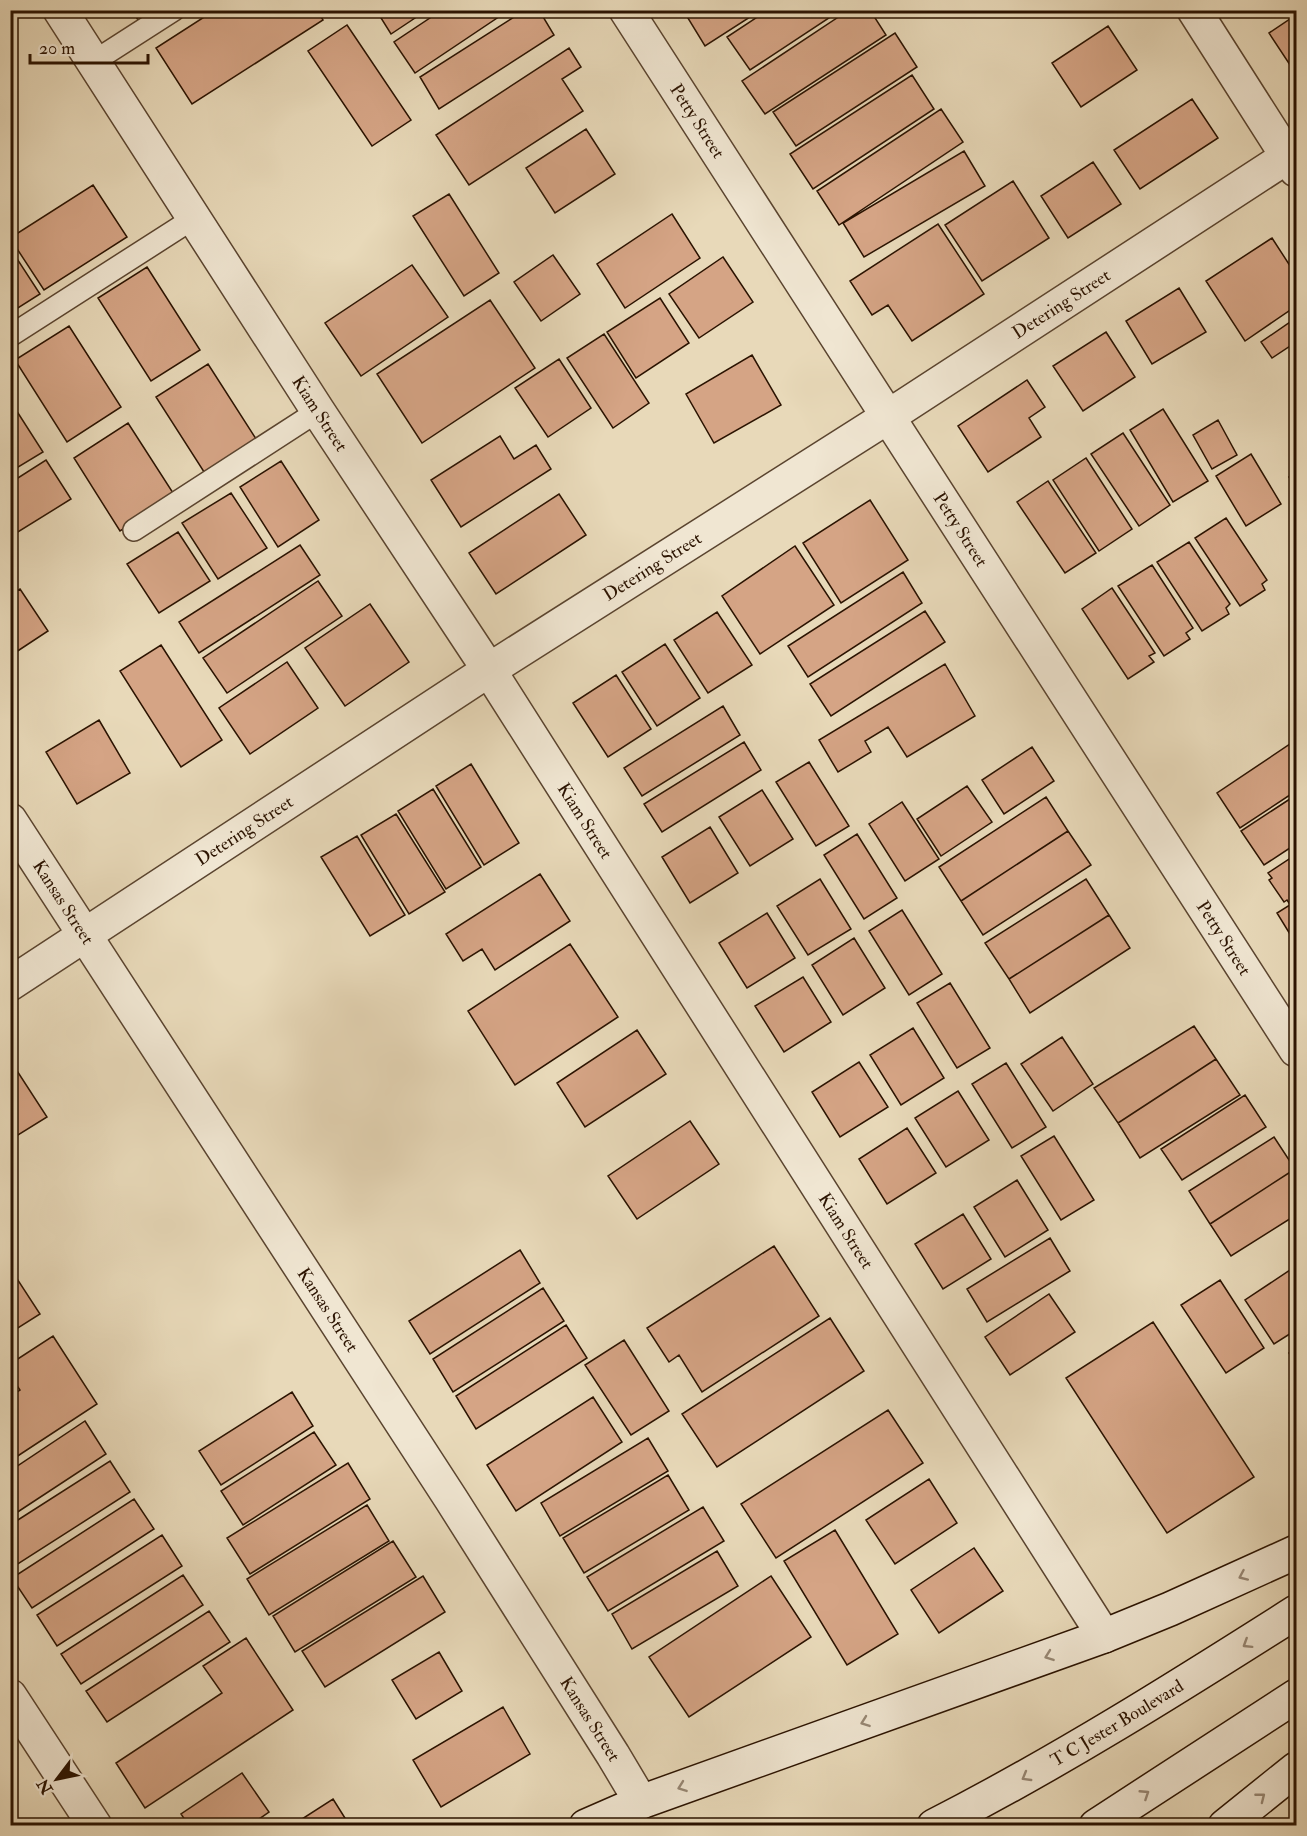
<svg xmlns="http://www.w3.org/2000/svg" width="1307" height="1836" font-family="'IM FELL Double Pica',serif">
<rect width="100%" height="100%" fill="#e8d9b9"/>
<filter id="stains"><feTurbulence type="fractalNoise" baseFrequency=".00333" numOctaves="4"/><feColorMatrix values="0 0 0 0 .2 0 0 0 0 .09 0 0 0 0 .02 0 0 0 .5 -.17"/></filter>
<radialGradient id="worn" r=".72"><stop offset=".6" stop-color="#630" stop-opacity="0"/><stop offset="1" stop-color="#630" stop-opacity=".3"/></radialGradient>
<path fill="#d5a485" stroke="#2b1301" stroke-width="1.5" d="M132,10H152L138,20Z
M215,10H317L323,20L192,104L156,48Z
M376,10H427L391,34Z
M442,10H509L415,73L394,42Z
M525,10H539L554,35L439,109L420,77Z
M683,10H761L705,46Z
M768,10H841L750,70L727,37Z
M849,10H870L886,35L765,114L742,81Z
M1296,15V74L1269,33Z
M347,25L411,120L372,146L308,51Z
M1108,26L1137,70L1081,107L1052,63Z
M895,33L917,67L796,146L773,112Z
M569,48L581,67L562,79L583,111L469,185L436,135Z
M912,75L934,109L813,189L790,154Z
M1192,99L1218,138L1140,189L1114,150Z
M941,109L963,142L839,225L817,191Z
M586,129L615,174L555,213L526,168Z
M964,151L985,186L864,257L843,223Z
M1093,162L1121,204L1068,238L1041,196Z
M1013,181L1049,238L982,281L945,225Z
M93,185L127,237L44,290L10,238Z
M449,194L499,273L464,296L413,216Z
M672,214L700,258L625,308L597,264Z
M938,224L984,294L912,341L888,305L872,315L850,281Z
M1272,238L1296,275V306L1245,341L1206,281Z
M10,248L40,294L10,313Z
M553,255L580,294L541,321L514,282Z
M723,257L753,302L699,338L669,294Z
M412,265L448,317L361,376L325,323Z
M147,267L200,350L151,381L98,298Z
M1179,288L1206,332L1152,364L1126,321Z
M660,298L689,343L636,378L607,332Z
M490,300L535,368L422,443L377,374Z
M1296,318V342L1272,358L1261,342Z
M69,326L121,407L67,442L15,360Z
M1106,332L1135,377L1083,411L1053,366Z
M604,334L649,403L613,428L567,358Z
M752,355L781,405L714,443L686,394Z
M559,359L591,408L548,437L515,388Z
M208,364L258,442L206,475L156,397Z
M1027,380L1045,407L1029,418L1041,437L988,472L958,426Z
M1163,409L1208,481L1173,502L1130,430Z
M18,413L43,452L10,472V418Z
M1218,420L1237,455L1212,469L1193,435Z
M128,423L175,496L120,531L74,458Z
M1123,433L1170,505L1139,526L1091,454Z
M500,436L514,459L536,445L551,469L461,527L431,480Z
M1251,454L1281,504L1246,526L1216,476Z
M1086,458L1132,529L1099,551L1053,480Z
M46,460L71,499L13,535L10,531V483Z
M281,461L319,520L278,547L240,487Z
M1296,472V489L1289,477Z
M1048,481L1096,553L1065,573L1017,502Z
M231,493L267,548L218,579L182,523Z
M559,494L586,535L496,594L469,553Z
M870,500L908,560L841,603L803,543Z
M1226,518L1267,580L1262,584L1265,590L1240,606L1195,538Z
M178,532L210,581L159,613L127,564Z
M1189,542L1230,604L1226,608L1229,614L1202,631L1157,562Z
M300,545L320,575L199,653L179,622Z
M795,546L834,605L760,654L722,596Z
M1152,565L1193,628L1186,633L1190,639L1164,656L1118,586Z
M903,572L922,603L808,677L788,646Z
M318,581L342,616L227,693L203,658Z
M1112,588L1155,653L1149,656L1154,662L1128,679L1082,609Z
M20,589L48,631L10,656V595Z
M370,604L409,662L345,706L305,648Z
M925,611L945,642L831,716L810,684Z
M717,612L752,665L708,693L674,640Z
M665,644L700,698L657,726L622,672Z
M161,645L222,740L181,767L120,671Z
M287,662L318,708L250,754L219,708Z
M945,664L975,716L907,757L888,727L865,741L871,752L838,772L819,740Z
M616,675L651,729L608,757L573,703Z
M723,706L740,735L642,796L624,768Z
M99,720L130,773L77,804L46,752Z
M1296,740V791L1240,828L1217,793Z
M744,742L761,770L662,832L644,804Z
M1032,747L1054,781L1004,814L982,780Z
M809,762L849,826L816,846L776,782Z
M471,764L519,843L484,865L436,786Z
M967,786L992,822L941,856L917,819Z
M433,789L481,867L446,889L398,811Z
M762,790L793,839L750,866L719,817Z
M1296,795V844L1264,865L1241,831Z
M1046,797L1068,831L961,901L939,867Z
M902,802L939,859L905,881L869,824Z
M396,814L445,892L409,914L361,835Z
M710,827L738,873L690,903L662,857Z
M1068,831L1091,865L983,935L961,901Z
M857,834L897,898L864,919L824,855Z
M357,836L405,915L370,936L321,857Z
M1296,850V898L1289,903L1287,900L1284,902L1269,880L1272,878L1268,873L1292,857L1290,854Z
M540,874L570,921L495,970L482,949L463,961L446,934Z
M820,879L851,929L808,955L777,906Z
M1086,879L1109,915L1009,979L985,943Z
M1296,901V936L1293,939L1277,913Z
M902,910L942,974L909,995L869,931Z
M767,913L795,958L747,988L719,943Z
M1109,915L1130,948L1030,1013L1009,979Z
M854,938L885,988L843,1015L812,965Z
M570,944L618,1017L515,1085L468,1011Z
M803,977L831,1022L784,1052L755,1006Z
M950,983L990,1048L957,1068L917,1003Z
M1194,1026L1216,1059L1118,1123L1094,1088Z
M913,1028L944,1078L901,1105L870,1055Z
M637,1030L666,1074L585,1127L557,1083Z
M1062,1037L1093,1084L1053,1111L1021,1064Z
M1216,1059L1240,1095L1140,1158L1118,1123Z
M10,1060L47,1117L10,1140Z
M859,1062L888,1107L840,1137L812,1092Z
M1006,1063L1046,1127L1012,1148L972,1084Z
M958,1091L989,1140L946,1167L915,1118Z
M1245,1095L1266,1127L1182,1180L1161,1149Z
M690,1121L719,1164L637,1219L608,1176Z
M907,1128L936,1173L887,1204L859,1159Z
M1054,1136L1094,1200L1061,1220L1021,1156Z
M1274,1137L1295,1169L1210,1224L1189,1191Z
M1295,1169L1296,1215L1231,1256L1210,1224Z
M1017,1180L1048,1230L1005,1257L974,1207Z
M963,1214L991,1259L943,1289L915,1244Z
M1050,1238L1070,1271L987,1322L967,1289Z
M774,1246L819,1316L702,1392L679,1355L669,1362L647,1328Z
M520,1250L540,1283L430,1354L409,1321Z
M1296,1266V1330L1274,1344L1245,1300Z
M10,1268L40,1314L10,1333Z
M1220,1280L1264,1348L1226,1373L1181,1305Z
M543,1288L564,1321L453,1392L433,1359Z
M1049,1294L1075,1332L1010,1375L985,1337Z
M830,1318L864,1371L717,1467L682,1414Z
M1153,1322L1254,1477L1167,1533L1066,1378Z
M566,1325L587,1358L476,1429L456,1396Z
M53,1336L97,1404L10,1461V1397L20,1390L10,1375V1364Z
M624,1340L669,1411L631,1435L585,1365Z
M1296,1348V1365L1289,1353Z
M292,1392L313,1426L221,1485L199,1451Z
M593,1397L622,1442L516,1511L487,1465Z
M888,1410L923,1463L776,1558L741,1504Z
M85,1421L106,1454L10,1517V1471Z
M314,1432L336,1465L243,1525L221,1491Z
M648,1438L668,1471L560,1536L541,1503Z
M110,1461L130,1492L10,1569V1525Z
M348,1463L370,1499L250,1574L227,1538Z
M668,1475L689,1510L584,1573L563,1538Z
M929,1479L957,1523L895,1564L866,1520Z
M134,1499L154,1529L32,1608L12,1578Z
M367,1505L389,1541L269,1615L247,1579Z
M703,1507L724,1541L608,1611L587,1577Z
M835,1530L898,1634L847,1665L784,1561Z
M162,1535L182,1566L57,1646L37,1615Z
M393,1541L416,1577L295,1652L273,1616Z
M974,1548L1003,1591L939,1633L911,1590Z
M717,1551L738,1586L632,1649L612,1614Z
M183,1575L203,1605L81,1684L61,1654Z
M423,1576L445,1612L325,1687L302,1651Z
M771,1576L811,1637L689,1717L649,1657Z
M209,1611L230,1642L107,1722L86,1691Z
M246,1638L293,1710L145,1808L116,1763L222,1693L203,1666Z
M439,1652L462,1691L416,1719L392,1680Z
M503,1707L530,1754L441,1807L413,1760Z
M242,1773L269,1812L249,1826H189L181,1814Z
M333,1799L350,1826H291Z"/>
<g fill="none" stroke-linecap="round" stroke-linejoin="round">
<defs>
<path id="lane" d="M93,62L174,10
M10,336L194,218
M134,530L318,411"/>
<g id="street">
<path id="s1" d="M60,10L318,411L489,670L1104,1636"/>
<path id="s2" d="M626,10L1296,1050"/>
<path d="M1194,10L1296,170"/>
<path id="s3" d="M10,820L451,1499L613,1755L641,1802"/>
<path id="s4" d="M10,984L489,670L889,416L1296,151"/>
<path d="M10,1696L95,1826"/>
</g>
<g id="secondary">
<path d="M586,1826L641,1802L1104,1636L1170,1609L1296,1552"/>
<path id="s5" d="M934,1826C1059,1762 1178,1687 1296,1612"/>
<path d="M1096,1826L1296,1696"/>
<path d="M1225,1826L1296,1769"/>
</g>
</defs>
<use href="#lane" stroke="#5a442f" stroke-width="24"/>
<use href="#street" stroke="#5a442f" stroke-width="36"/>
<use href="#secondary" stroke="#2b1301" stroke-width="36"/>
<use href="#lane" stroke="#f0e6d2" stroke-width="21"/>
<use href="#street" stroke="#f0e6d2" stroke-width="33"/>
<use href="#secondary" stroke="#f0e6d2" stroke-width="33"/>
</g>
<defs><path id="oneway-chevron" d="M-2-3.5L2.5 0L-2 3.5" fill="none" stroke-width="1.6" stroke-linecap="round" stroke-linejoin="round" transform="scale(1.5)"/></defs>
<g stroke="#978774">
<use href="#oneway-chevron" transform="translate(1243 1576) rotate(156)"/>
<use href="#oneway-chevron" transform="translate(1247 1644) rotate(148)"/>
<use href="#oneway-chevron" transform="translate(1049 1656) rotate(160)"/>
<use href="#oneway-chevron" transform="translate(865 1722) rotate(160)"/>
<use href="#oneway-chevron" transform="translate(1026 1777) rotate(150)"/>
<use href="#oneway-chevron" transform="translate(682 1787) rotate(160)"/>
<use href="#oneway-chevron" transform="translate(1145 1794) rotate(-33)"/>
<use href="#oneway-chevron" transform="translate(1261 1797) rotate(-38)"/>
</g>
<g text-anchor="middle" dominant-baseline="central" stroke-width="6" stroke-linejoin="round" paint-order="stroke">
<g font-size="18" fill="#2b1301" stroke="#f0e6d2">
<text stroke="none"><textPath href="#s2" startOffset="132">Petty Street</textPath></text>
<text stroke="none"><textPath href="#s4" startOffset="1252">Detering Street</textPath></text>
<text stroke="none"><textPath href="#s1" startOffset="480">Kiam Street</textPath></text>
<text stroke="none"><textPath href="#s2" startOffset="618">Petty Street</textPath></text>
<text stroke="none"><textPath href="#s4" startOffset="766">Detering Street</textPath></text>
<text stroke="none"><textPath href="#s1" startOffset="966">Kiam Street</textPath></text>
<text stroke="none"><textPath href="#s4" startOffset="280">Detering Street</textPath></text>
<text stroke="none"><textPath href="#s3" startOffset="98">Kansas Street</textPath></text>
<text stroke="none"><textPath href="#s2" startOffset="1104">Petty Street</textPath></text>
<text stroke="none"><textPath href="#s1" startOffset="1452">Kiam Street</textPath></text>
<text stroke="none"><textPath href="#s3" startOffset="584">Kansas Street</textPath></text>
<text stroke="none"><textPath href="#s3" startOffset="1070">Kansas Street</textPath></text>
<text stroke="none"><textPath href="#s5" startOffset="210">T C Jester Boulevard</textPath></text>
</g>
</g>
<rect width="1307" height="1836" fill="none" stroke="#e8d9b9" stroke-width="36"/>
<rect x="12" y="12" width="1283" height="1812" fill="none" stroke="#2b1301" stroke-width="3"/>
<rect x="18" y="18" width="1271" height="1800" fill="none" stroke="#2b1301" stroke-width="1.5"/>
<g transform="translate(57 1779) rotate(238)" stroke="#f0e6d2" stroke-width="4.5" paint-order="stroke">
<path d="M0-4.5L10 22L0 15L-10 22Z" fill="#2b1301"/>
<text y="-9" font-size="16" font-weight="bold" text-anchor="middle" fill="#2b1301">N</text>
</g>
<path d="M30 54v9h118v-9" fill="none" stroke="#2b1301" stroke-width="3"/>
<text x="39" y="54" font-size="18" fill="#2b1301" stroke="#f0e6d2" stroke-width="4.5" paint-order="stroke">20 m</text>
<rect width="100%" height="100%" filter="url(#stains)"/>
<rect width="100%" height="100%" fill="url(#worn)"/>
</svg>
